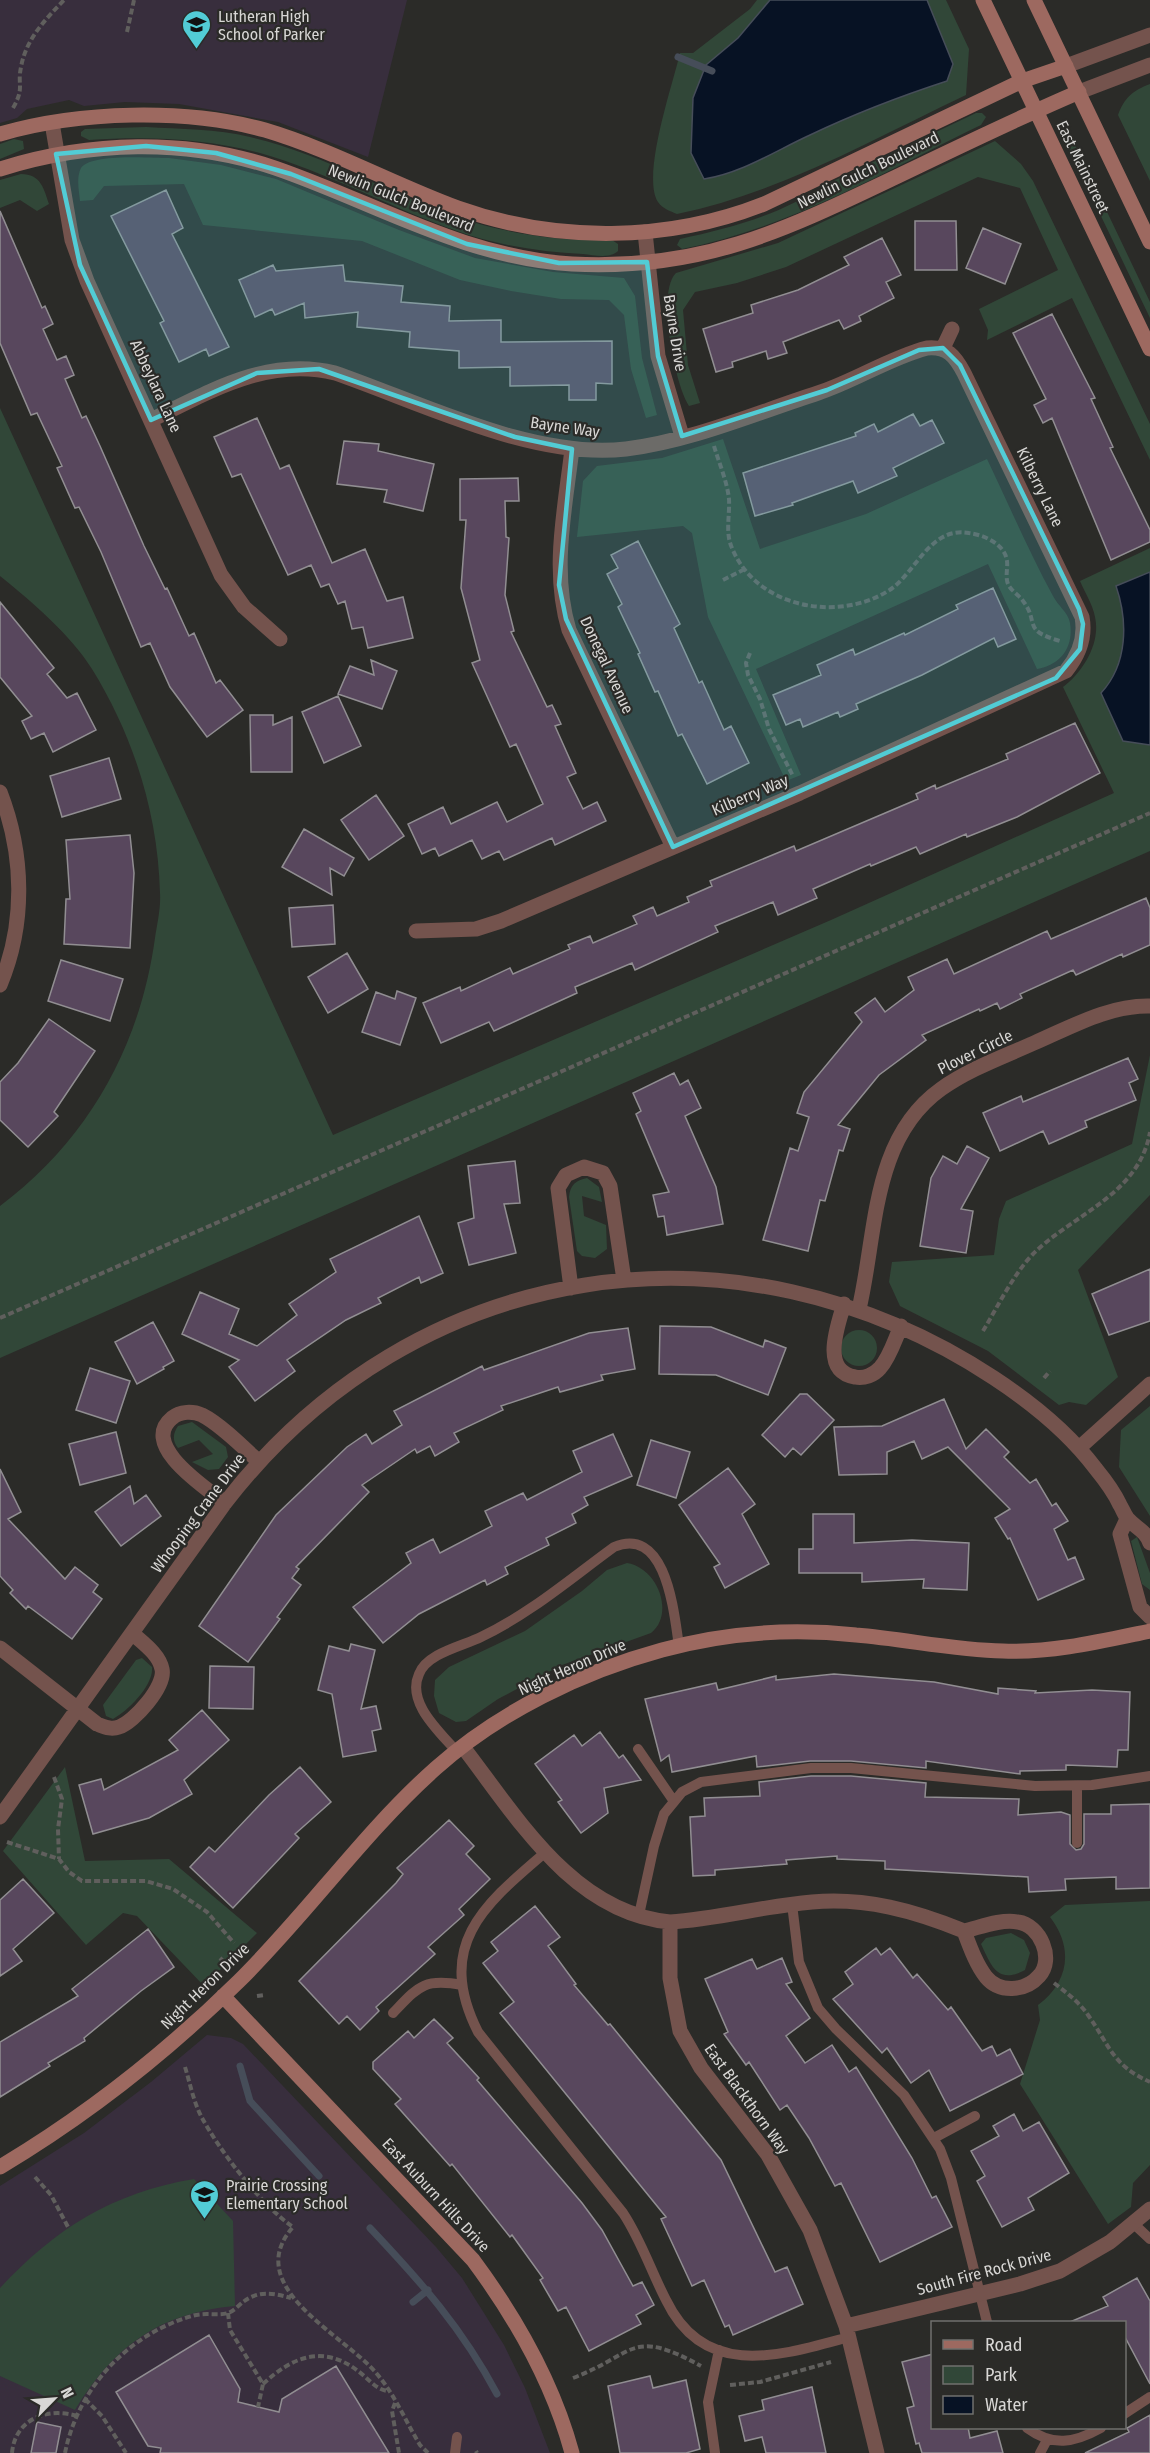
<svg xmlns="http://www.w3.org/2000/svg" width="1150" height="2453" font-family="'Fira Sans Condensed',sans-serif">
<rect width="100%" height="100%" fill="#2b2b28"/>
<path fill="#382e3d" d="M0,0H407L368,157L278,122L179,104L125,102L84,106L69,100L27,109L17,118L0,123Z
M207,2035L231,2038L243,2044L436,2247L462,2278L504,2345L525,2388L550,2453H0V2186L84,2133L151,2082Z"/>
<path fill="#314738" d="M757,0H946L969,49L966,95C873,139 780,193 677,214C670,211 663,209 658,202C641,176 673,84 680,53H693L750,9Z
M1150,84V181L1118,115C1125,97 1132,91 1150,84Z
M976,113H982L986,117L981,125C884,172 789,228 682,249L677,245L680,239C731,228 780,215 825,185Z
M146,127C180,129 217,129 250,137C324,154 391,195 463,219C512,235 561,241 612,240L618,244V251C610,259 594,255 583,254C540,252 495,245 454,230C389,207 327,172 260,153C204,138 146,136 89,140L81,136V132L85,129Z
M1064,131L1069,132L1150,302V318L1062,135Z
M14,139L23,141L24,149L0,159V144Z
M995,141L1021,164L1033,181L1150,424V460L1072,298L987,340L988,330L979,309L1058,270L1020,188L978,177L786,267L737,283L695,292L683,310L688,365L700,403L689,406C675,385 656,292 676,273L778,243Z
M169,158L221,165L276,179L399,230L475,258L553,272L624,278L635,296L642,358L657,415L646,418L631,369L624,315L609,300L561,299L511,291L460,280L362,241L203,225L184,184L104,186L93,200L80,201C79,190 76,178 81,168C91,153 152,158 169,158Z
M21,174C41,174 44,189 49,204L37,211L20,200L0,208V180Z
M0,408L333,1135L831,920L1114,793L1063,687C1083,672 1101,643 1095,617C1093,605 1085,593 1080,581L1150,548V851L0,1358V1206C88,1140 140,1047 155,938C157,924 161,908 160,893C158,814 134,737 92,669C71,635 31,601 0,576Z
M723,439L760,549L866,514L987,459C1009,505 1029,552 1053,596C1058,606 1068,612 1070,623C1074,648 1060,665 1037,669L988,564L756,669L801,775L786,781L708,617L692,533L683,526L577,537L583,481L597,466L662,458Z
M1150,1055V1195L1078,1270L1118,1377L1086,1405L1069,1402L1059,1405L988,1351L900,1306L889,1282L892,1262L994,1255L999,1219L1006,1201L1132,1144Z
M587,1178L599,1187L602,1202L582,1196L584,1216L606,1225L607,1249L595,1258L582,1256L577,1251L569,1197C570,1185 576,1180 587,1178Z
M841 1348a18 18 0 1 1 36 0a18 18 0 1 1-36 0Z
M1150,1406V1516L1119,1467L1121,1430Z
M192,1422L226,1447L228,1457L219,1469L208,1470L192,1462L213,1454L199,1440L178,1448C172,1441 173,1433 178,1426Z
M1137,1537L1150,1573V1590L1142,1584L1131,1541Z
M627,1563C658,1568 675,1614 651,1633L562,1665L498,1699L466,1721L456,1722L439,1713L434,1696L435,1680L449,1667L525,1631L582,1591L607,1570Z
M142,1658L152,1667C154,1685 128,1711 113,1719L106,1716L103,1705L136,1660Z
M65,1767L85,1861L169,1859L257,1933L204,1986L137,1916L123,1913L86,1945L3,1851Z
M1150,1901V2165L1133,2183L1131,2207L1108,2224L1020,2084L1040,2020L1038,2005C1069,1982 1074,1948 1050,1917L1065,1905Z
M1011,1933L1024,1940L1030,1953L1025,1970C997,1985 991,1965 981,1944L986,1938Z
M194,2179L233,2221L235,2306C159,2313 114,2346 75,2410L0,2376V2288C56,2228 112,2193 194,2179Z"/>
<path fill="#071224" stroke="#464d59" stroke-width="1.5" d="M770,0H927L953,64L947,81C901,96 854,114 810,135C775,151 742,173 704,179L691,153L693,98L706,65L738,38Z
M1150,572V745L1123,741L1101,693C1128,664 1128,621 1116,586Z"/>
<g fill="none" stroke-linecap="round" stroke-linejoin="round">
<path stroke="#464d59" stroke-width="7" d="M678,57L712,71
M240,2066L250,2101L319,2176
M370,2228C421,2282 462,2328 497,2394
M413,2302L428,2290"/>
</g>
<path fill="#58475d" stroke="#918e92" stroke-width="1.5" d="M166,190L183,228L172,234L229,347L209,356L206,349L179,362L160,323L164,321L111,216Z
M0,211L42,308L45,306L53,324L43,329L57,360L66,356L74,375L65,379L82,418L86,416L100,446L144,546L165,589L167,588L189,636L194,633L216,683L220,680L243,710L207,737L170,687L150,643L141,647L101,552L79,507L75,508L57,468L62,466L37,413L31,415L0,343Z
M915,221H956L957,270H915Z
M983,228L1021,244L1005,284L966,268Z
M882,238L901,275L886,282L894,298L859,316L861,321L844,329L839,320L783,342L787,353L768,359L766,351L732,362L733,367L716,372L703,329L753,313L751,305L798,290L849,265L844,257Z
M273,265L276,271L343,265L345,281L403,286L401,302L450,306L449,321L501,320V342L612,341V384L596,383V400H569V385L510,386V367L459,368V351L409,347L410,332L357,327L358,312L305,318L304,303L275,315L272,309L255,317L239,280Z
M1052,314L1095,398L1091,399L1113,447L1110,448L1150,530V542L1111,560L1052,418L1043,423L1034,405L1046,399L1013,333Z
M913,414L920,426L932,420L944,443L893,468L897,476L858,493L853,481L792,503L793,505L755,516L743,473L856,436L855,433L874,424L878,432Z
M257,418L280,469L289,465L332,563L365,549L387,601L403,597L413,638L368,648L363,627L352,629L345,601L338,604L329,584L321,587L311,565L288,575L241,474L232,477L214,437Z
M344,441L379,444L378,451L434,464L423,511L384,502L387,490L337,484Z
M518,478L519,501H505L506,537L509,538L505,595L514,631L511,632L547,707L552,705L561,724L555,726L576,773L567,777L583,809L597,802L606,821L555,845L552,838L504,860L499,851L482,859L472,840L439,856L435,848L422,854L408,824L443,807L451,824L497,802L507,822L543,804L516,744L510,747L472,663L480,660L461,588L466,520H460V479Z
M638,541L680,624L674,628L699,683L702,681L724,730L731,726L749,763L707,784L682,734L678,736L658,691L655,692L638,654L640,653L618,607L622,604L607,574L618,568L611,555Z
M993,588L1016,639L998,647L994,638L922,675L856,704L858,709L840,717L838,712L803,727L800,719L786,725L773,695L821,675L817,665L853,649L855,655L904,633L905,635L958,609L956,605Z
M0,602L54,668L47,674L67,698L77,693L96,730L53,752L44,733L31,739L22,721L32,716L0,677Z
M371,660L397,671L382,709L338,694L350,666L374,675Z
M338,696L361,746L324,763L302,712Z
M250,715H273V725L292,717V772H251Z
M1075,723L1100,773L1017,817L967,837L966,834L920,854L916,847L871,866L870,864L813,889L817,898L778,915L773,902L715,926L718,932L635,970L632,963L575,987L577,993L494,1031L489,1022L441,1043L423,1003L460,987L461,991L510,968L513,974L570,949L568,945L590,936L593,943L637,924L633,916L653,907L657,916L689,902L687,897L712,886L710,881L794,846L796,851L918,799L916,794L935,785L936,789L1008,759L1006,754Z
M109,758L121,799L62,817L50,776Z
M376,795L404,836L369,860L341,820Z
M304,829L354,858L344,876L330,868L332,895L282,867Z
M130,835L134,873L130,948L64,944L66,899H70L66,840Z
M1146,898L1150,908V945L1123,957L1122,954L1076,975L1073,970L1020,994L1022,998L1000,1009L997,1003L980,1011L979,1009L922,1035L926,1040L879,1075L838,1125L850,1129L843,1151L839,1150L825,1201L820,1200L808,1251L763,1240L790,1148L798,1151L809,1117L797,1113L804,1092L862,1022L855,1013L875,998L885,1012L914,990L908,977L947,959L954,974L1047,931L1051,939Z
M333,905L335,944L292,947L289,908Z
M347,953L368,989L328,1013L308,977Z
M61,960L123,979L110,1021L48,1001Z
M397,991L416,998L400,1045L362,1032L376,992L395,999Z
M49,1019L95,1051L54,1112L58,1116L28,1147L0,1120V1082L18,1063Z
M1128,1058L1138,1079L1129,1083L1136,1100L1085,1121L1087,1127L1049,1144L1043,1131L1000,1151L983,1113L1021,1096L1023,1102Z
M674,1073L680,1085L688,1080L701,1108L685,1116L716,1187L723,1224L667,1235L664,1216L658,1217L653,1195L669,1192L636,1114L641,1111L633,1093Z
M967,1146L989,1158L961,1209L973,1211L966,1253L920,1246L931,1178L943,1156L957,1164Z
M515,1161L520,1203L504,1204L516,1253L469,1265L458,1223L474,1218L468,1166Z
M419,1216L443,1273L421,1283L419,1277L378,1298L381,1303L346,1320L287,1360L295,1371L255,1401L229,1367L239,1360L182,1334L200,1292L239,1309L229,1334L257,1346L297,1315L289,1304L336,1272L330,1259Z
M1150,1269V1321L1109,1335L1092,1294Z
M153,1322L174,1361L163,1367L164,1369L137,1384L115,1342Z
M660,1326L711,1327L763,1347L765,1340L786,1348L768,1395L716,1375L659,1374Z
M628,1328L635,1369L601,1375L603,1380L560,1392L558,1387L501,1406L503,1410L454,1433L459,1442L435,1456L430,1446L417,1453L415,1449L362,1485L369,1492L296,1567L299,1569L292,1578L301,1585L277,1617L280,1619L248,1662L199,1626L276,1515L347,1447L366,1434L372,1444L402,1425L394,1411L482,1366L484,1370L589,1333Z
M90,1368L130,1381L116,1423L76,1410Z
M800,1394H807L834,1420L801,1455L793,1448L785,1457L762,1435Z
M944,1399L966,1449L986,1429L1009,1452L1004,1457L1030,1483L1036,1479L1052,1506L1056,1503L1068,1521L1054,1529L1068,1560L1075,1557L1084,1579L1038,1600L1010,1538L1008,1539L995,1518L1010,1509L948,1447L922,1459L914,1441L887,1452V1474L839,1475L834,1427L882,1426Z
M116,1432L126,1473L80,1485L69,1444Z
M613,1434L632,1476L584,1497L588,1505L572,1514L576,1523L546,1538L549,1545L505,1567L508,1574L487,1585L485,1580L419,1614L383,1643L353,1607L411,1563L406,1553L433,1539L440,1553L492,1526L485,1511L523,1493L527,1500L582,1472L573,1451Z
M651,1440L690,1452L676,1498L637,1485Z
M728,1468L755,1504L742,1514L769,1564L725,1588L714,1567L720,1564L679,1505Z
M0,1469L21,1512L8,1519L65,1579L75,1567L98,1585L93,1592L102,1599L72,1639L28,1606L26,1609L10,1593L13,1590L0,1576Z
M130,1486L134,1504L146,1495L161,1516L121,1546L95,1512Z
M813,1514H854V1543L912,1540L969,1543L967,1590L923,1588L924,1579L862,1582V1573H799V1549H813Z
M351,1644L375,1650L361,1709L376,1706L381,1729L372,1731L376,1751L343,1757L332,1694L318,1690L329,1646L349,1651Z
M210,1666L254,1667L253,1709L209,1708Z
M834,1674L934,1682L998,1694V1688L1036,1691L1035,1693L1092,1690L1130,1692L1128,1750H1118L1117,1767L1066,1765V1770L1020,1771V1774L926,1761V1768L851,1761H810L757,1767L756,1756L672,1772L669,1755L661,1761L645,1699L716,1683L718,1690L776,1676V1680Z
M202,1710L229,1740L184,1780L192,1794L149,1818L93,1834L79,1785L101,1779L104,1790L178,1750L169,1740Z
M600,1732L619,1758L623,1755L641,1780L604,1788L608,1813L581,1833L558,1802L562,1800L535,1764L574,1735L582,1746Z
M300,1767L331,1802L295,1834L299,1838L233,1908L190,1867L209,1847L215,1852L269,1795Z
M811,1776H851L926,1783L925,1797L1019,1799L1018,1815L1061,1812L1070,1815V1844L1076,1850L1081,1849L1084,1844V1814H1111V1805L1150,1804V1888L1116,1889V1877L1065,1879L1066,1890L1029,1892L1028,1877L885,1869V1861L837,1859V1856L786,1860L787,1864L715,1870V1875L693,1876L690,1817L705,1816L704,1798L760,1796L759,1782Z
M449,1820L474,1846L466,1854L490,1879L459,1909L464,1915L428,1947L435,1954L376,2007L379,2011L360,2030L347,2016L339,2024L299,1981L396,1883L403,1874L397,1868Z
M23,1879L54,1913L13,1949L22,1961L0,1976V1900Z
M535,1906L560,1937L548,1946L576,1984L574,1985L608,2025L610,2024L721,2160L775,2272L787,2267L803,2304L733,2335L729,2325L725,2327L704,2280L692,2286L661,2219L666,2217L500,2013L514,2002L483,1963L498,1951L491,1942Z
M148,1929L174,1967L141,1991L84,2038L85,2041L48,2063L50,2066L0,2097V2042L78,1996L72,1989Z
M876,1948L881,1955L890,1948L913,1978L917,1974L948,2010L951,2007L982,2051L992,2046L997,2056L1010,2049L1023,2074L950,2111L929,2070L911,2083L887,2048L882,2053L833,1999L853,1984L845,1972Z
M782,1958L792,1982L786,1984L810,2018L786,2036L805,2063L832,2045L849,2072L856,2067L912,2158L932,2198L936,2196L952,2227L880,2262L841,2183L835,2186L809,2138L787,2105L780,2110L749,2062L746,2065L724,2034L728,2032L705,1979L752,1959L757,1969Z
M434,2019L453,2038L447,2043L479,2078L477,2080L582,2203L602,2230L633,2286L642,2282L654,2305L636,2315L641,2324L589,2351L566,2307L558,2311L540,2280L543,2278L512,2235L510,2237L452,2164L450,2166L395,2104L401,2099L373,2069V2062L408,2031L414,2038Z
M1014,2114L1023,2131L1039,2122L1069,2173L1028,2198L1034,2210L1002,2227L977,2181L985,2176L971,2151L999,2136L993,2126Z
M1137,2278L1150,2301V2384L1125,2337V2322H1070L1108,2306L1103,2297Z
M209,2335L240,2389L238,2402L279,2412L282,2399L336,2366L389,2453H160L161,2448L148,2446L116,2392Z
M933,2354V2427H968L970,2438L997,2431L1003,2453H922L919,2443L916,2444L907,2408L914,2406L902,2362Z
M650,2376L653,2388L686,2380L700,2449L686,2453H620L608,2386Z
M812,2387L826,2453H766L762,2437L745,2441L739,2416L764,2410L762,2400Z
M1150,2415V2453H1085L1129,2432L1127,2428Z
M37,2422L61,2427L56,2453H31Z"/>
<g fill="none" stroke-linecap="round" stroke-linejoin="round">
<path stroke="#605f5d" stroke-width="4" stroke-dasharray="6 3" stroke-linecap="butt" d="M127,32L134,0
M13,108C25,87 17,86 21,67C26,39 45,20 64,0
M714,446C719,463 727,481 729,499C730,515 725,533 732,548C756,607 836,623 888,591C916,574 929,526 969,533C984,535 1005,544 1007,561C1008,569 1005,576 1008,584C1011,591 1019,595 1023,601C1040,623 1021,630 1060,641
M723,580L743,570
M750,653L746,663L748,675L760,699L769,729L793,776
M0,1318L1150,813
M983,1331C998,1306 1013,1275 1033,1254C1073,1214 1139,1195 1150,1132
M1044,1378L1050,1371
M54,1777L62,1799L58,1829L59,1859
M7,1842L59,1859L69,1872L82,1881H146L173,1889L207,1912L234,1943
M220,1958L227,1965
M1054,1983C1067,1993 1079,2002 1088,2015C1110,2046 1112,2065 1150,2082
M257,1996L264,1995
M185,2067C190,2083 193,2100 201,2116C219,2150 261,2205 293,2227C240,2287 345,2335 377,2374C395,2395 406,2422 420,2445L428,2453
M35,2177L51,2195L68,2227
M228,2313L230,2330L263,2384L258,2407
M573,2378C636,2354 630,2327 701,2366
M263,2384C292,2357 323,2344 358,2371C368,2378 376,2390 388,2391
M730,2385L760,2382L831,2362
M85,2399L102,2416L126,2453
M395,2403L392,2411L399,2453
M476,2451L477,2453
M12,2453C15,2419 47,2407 77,2416
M65,2453C78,2388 128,2334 192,2316C204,2312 218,2316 228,2313C234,2311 239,2305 243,2302C259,2290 273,2293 291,2298"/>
<path stroke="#74534d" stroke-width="10" d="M638,1749L673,1800
M457,1752C440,1732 406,1703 419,1674C427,1653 463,1646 481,1637C531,1613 570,1579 614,1547C667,1525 674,1614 679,1646
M1077,1843V1786
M547,1851C485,1904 434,1944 478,2032L623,2213C641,2240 651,2271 666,2300C705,2381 782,2355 849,2337
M792,1904L799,1962L818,2008L836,2029L904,2095L940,2149L951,2178L987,2322
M639,1915L654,1846L664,1814L682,1792L701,1782L811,1768H851L1035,1786L1092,1785L1150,1776
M393,2013C419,1986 424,1978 462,1985
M934,2138L975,2116
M1134,2224L1150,2239
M1124,2414L1150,2397
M1027,2428C1053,2447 1074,2443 1101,2428
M455,2453L457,2437
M715,2453L708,2402L719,2350
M1040,2453L1047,2440"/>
<path stroke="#74534d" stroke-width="15" d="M1066,66L1150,35
M1079,92L1150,65
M52,123L72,240L87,281L221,575L244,607L280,639
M645,232L658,356L682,436
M943,348L952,329
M151,420C209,392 268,356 335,373C422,403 534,460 626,449C691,441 756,413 818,393C855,381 889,358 927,348C947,346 955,356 964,373L1082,617C1086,638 1079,655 1066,671L800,793L501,921L476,929L416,931
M572,449C565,509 551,571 569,630L673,847
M0,792C24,854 26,923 0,985
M571,1288L558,1188L566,1175L584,1167L603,1173L610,1186L624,1280
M844,1304C838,1325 820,1371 855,1377C864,1379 874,1375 880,1368C890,1357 895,1339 901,1326
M859,1309C877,1233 871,1139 941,1089C969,1069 1003,1057 1034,1043C1071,1027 1109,1005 1150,1006
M1079,1448L1150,1384
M225,1503C206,1488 139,1445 172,1418C180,1411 193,1411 202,1415C220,1424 244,1448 259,1462
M1127,1519L1120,1534L1140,1607L1150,1617
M0,1648L97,1724C105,1727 111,1730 119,1727C134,1722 166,1686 162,1669C159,1654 143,1643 132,1633
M463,1747C517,1817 573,1913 670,1922V1978L680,2031L701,2068L768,2155L810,2230L846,2326L877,2453
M0,1817L225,1503C414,1258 737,1209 994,1378C1032,1403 1069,1433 1096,1469C1105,1480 1114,1492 1120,1505C1123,1510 1125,1516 1128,1519C1137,1529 1145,1530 1150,1543
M670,1922C718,1919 764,1906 812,1902C865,1897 915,1911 964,1931C970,1947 976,1964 986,1977C999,1993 1025,1992 1039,1976C1055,1959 1040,1925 1018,1922C1000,1919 981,1927 964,1931
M846,2326L1020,2284L1060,2271L1110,2242L1150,2209"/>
<path stroke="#9d6960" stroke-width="15" d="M983,0L1150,349
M1034,0L1150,242
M0,134C79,111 185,108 265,130C332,150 393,184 458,208C556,243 668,242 764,204L1022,81L1066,66
M0,169C89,141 186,138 275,168C374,202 465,258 572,264C702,271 785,230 898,176C958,147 1018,118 1079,92
M223,1996L473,2260C516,2318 553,2383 572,2453
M0,2167C87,2115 167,2052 239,1981C308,1913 364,1832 436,1768C499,1712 581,1672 662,1650C724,1633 791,1628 856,1635C905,1639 954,1650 1003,1651C1053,1653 1102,1641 1150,1631"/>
</g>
<path fill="#52ccd5" fill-opacity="0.2" stroke="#52ccd5" stroke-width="4.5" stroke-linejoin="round" d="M146,146L216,153L291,174L467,244L559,263L647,262L658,356L682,436L827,390L919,350L943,348L960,365L1079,609L1083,624L1080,649L1056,678L673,847L566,619L559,585L572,449L515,437L319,369L257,373L151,420L80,265L56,154Z"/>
<defs>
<symbol id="school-pin" viewBox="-11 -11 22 30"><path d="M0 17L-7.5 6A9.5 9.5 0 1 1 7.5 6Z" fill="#52ccd5" stroke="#2b2b28"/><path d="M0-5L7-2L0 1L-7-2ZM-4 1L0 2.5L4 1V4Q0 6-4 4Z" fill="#111"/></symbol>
</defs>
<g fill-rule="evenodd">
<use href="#school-pin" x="180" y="8" width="33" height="45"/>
<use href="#school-pin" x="188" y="2178" width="33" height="45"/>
</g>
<g text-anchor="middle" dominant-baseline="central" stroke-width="4.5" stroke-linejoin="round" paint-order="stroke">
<g font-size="16" fill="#d8d7d5" stroke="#2b2b28" text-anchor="start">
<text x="218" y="16">Lutheran High<tspan x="218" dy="18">School of Parker</tspan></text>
<text x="226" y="2185">Prairie Crossing<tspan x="226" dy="18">Elementary School</tspan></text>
</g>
<g font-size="16" fill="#d8d7d5" stroke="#2b2b28">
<text transform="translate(1083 167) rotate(64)">East Mainstreet</text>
<text transform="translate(868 170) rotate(-26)">Newlin Gulch Boulevard</text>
<text transform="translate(401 198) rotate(22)">Newlin Gulch Boulevard</text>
<text transform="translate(675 333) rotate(81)">Bayne Drive</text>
<text transform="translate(156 386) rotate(65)">Abbeylara Lane</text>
<text transform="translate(565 427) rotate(8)">Bayne Way</text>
<text transform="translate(1040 487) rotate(64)">Kilberry Lane</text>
<text transform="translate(607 665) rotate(65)">Donegal Avenue</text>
<text transform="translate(750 795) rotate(-23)">Kilberry Way</text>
<text transform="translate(975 1052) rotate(-26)">Plover Circle</text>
<text transform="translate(198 1513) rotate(-53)">Whooping Crane Drive</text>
<text transform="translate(572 1667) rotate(-24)">Night Heron Drive</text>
<text transform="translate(205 1986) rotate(-44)">Night Heron Drive</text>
<text transform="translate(747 2099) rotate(54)">East Blackthorn Way</text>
<text transform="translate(436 2195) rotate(47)">East Auburn Hills Drive</text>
<text transform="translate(984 2272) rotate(-15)">South Fire Rock Drive</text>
</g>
</g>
<rect x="931" y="2321" width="195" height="108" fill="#2b2b28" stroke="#70706d" stroke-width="1.5"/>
<rect x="943" y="2340" width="30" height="9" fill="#9d6960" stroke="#70706d" stroke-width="1.5"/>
<text x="985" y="2351" font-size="18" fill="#d8d7d5">Road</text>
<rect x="943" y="2366" width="30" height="18" fill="#314738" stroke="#70706d" stroke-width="1.5"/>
<text x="985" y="2381" font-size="18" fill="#d8d7d5">Park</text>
<rect x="943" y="2396" width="30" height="18" fill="#071224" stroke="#70706d" stroke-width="1.5"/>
<text x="985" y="2411" font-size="18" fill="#d8d7d5">Water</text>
<g transform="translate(54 2399) rotate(65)" stroke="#2b2b28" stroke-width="4.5" paint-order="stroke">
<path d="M0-4.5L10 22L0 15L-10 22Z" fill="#d8d7d5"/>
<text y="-9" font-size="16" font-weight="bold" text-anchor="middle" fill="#d8d7d5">N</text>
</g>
</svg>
